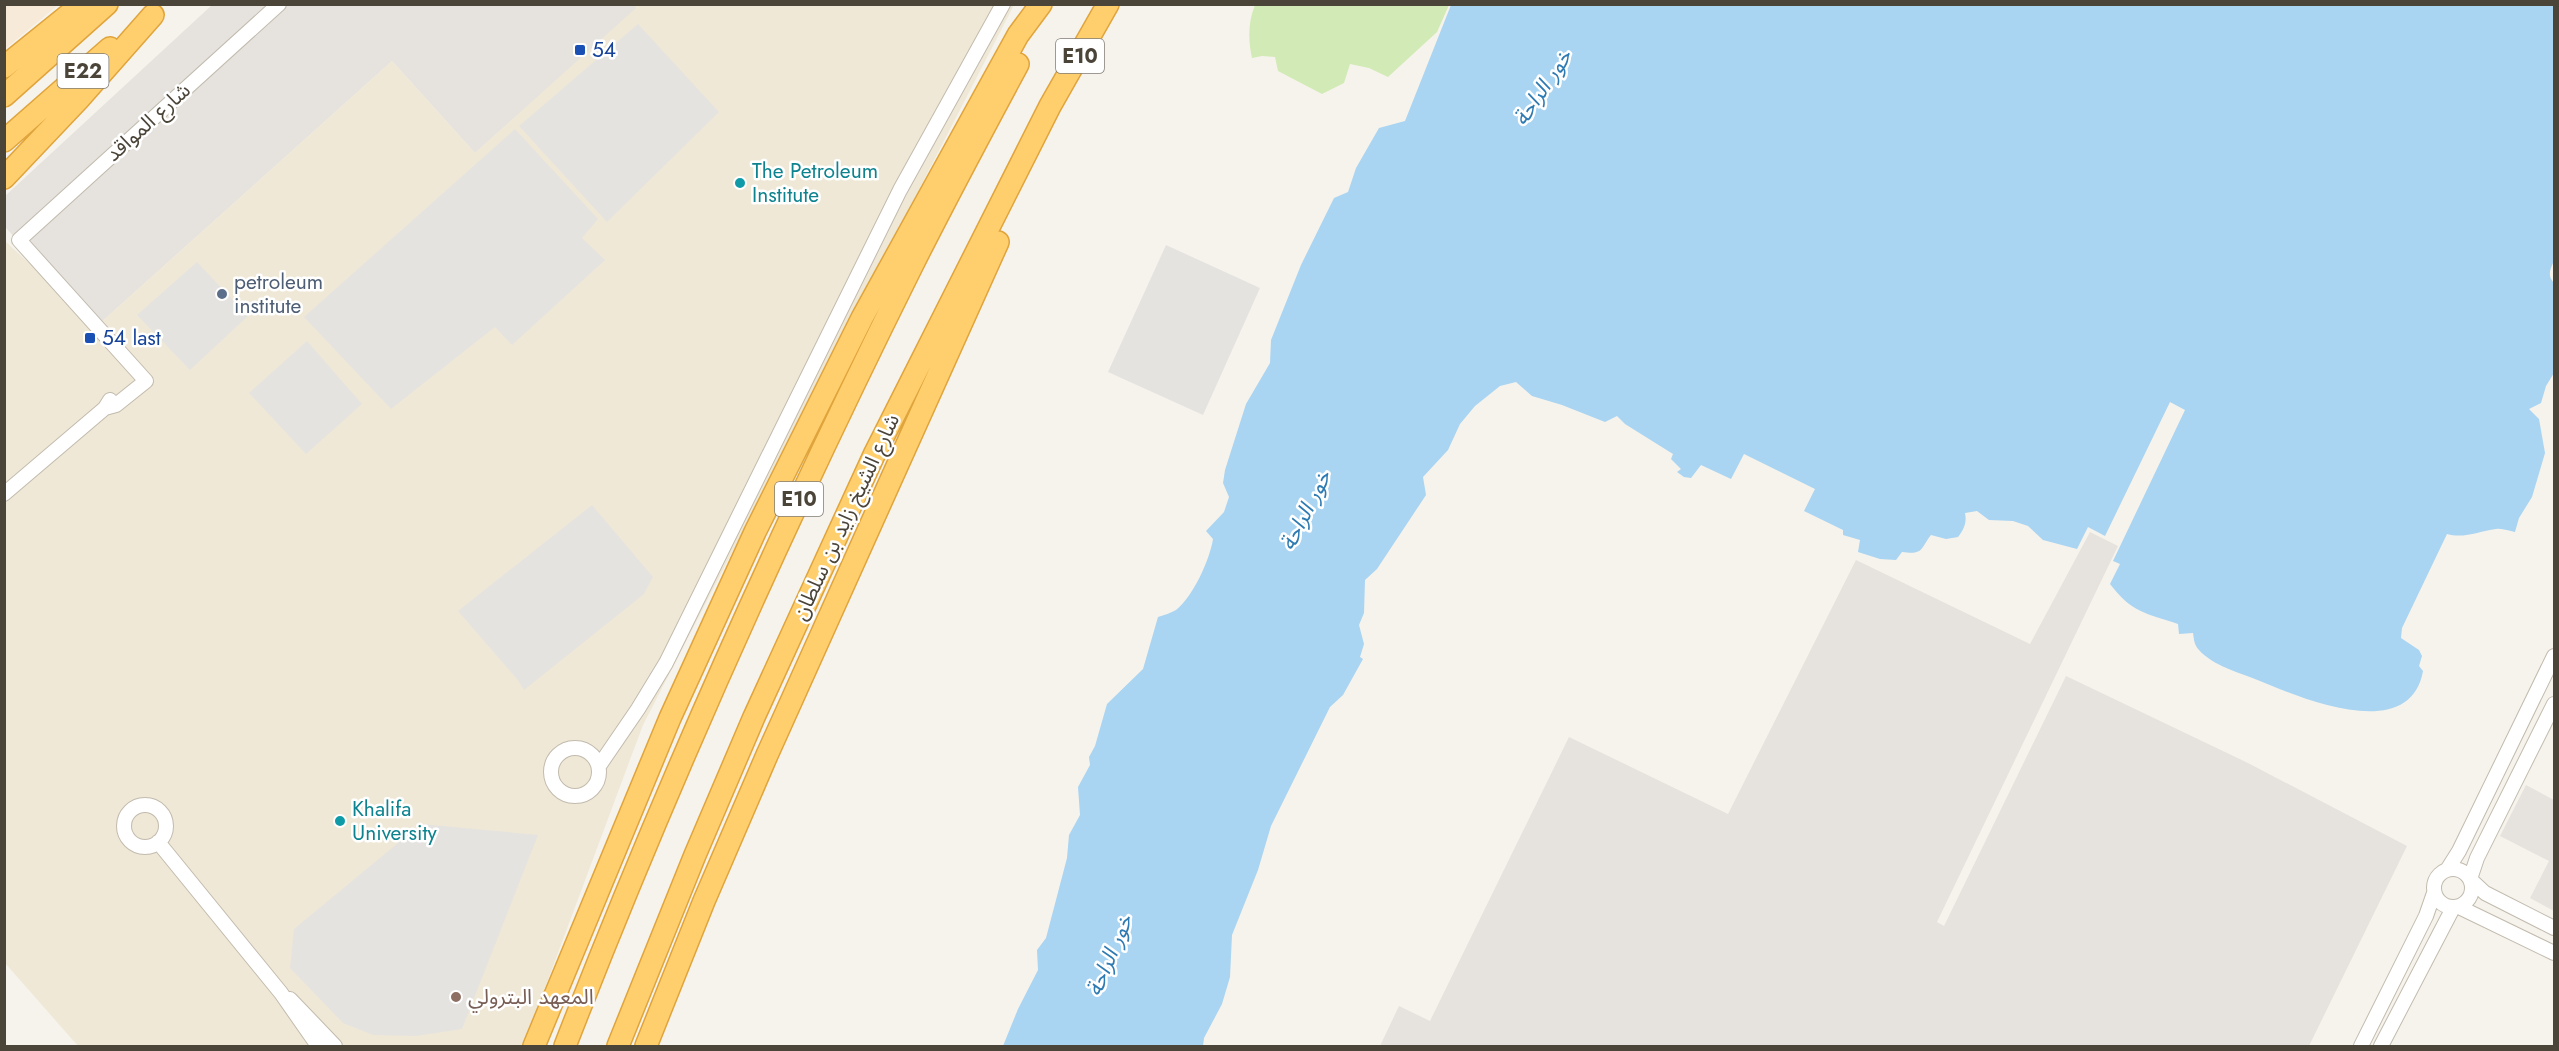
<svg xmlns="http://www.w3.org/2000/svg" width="2559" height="1051" font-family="Jost,'Noto Sans Arabic',sans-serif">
<rect width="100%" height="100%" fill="#f6f3ec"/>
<path fill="#f7ead8" d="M5,4H58V5L5,49Z"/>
<path fill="#e6e2dd" d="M634,4L637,8L475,153L392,61L97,326L5,227V196L212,5Z
M2090,532L2118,546L1937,922L1944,926L2066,676L2248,763L2407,846L2309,1046H1380L1399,1006L1430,1021L1569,737L1728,814L1856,560L2030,644Z
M2526,785L2554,800V911L2530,898L2549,861L2500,836Z"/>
<path fill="#efe8d6" d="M634,5H1014L643,725L524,1044L521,1046H78L5,963L4,240L97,326L392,61L475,153L636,8Z"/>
<path fill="#d2eab5" d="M1255,5V4L1449,5L1437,32L1388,77L1369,68L1350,64L1344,83L1322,94L1278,71L1275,57L1262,56L1252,58C1248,40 1248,22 1255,5Z"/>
<path fill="#e5e3e0" d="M638,24L719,112L607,222L519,126Z
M515,129L598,219L582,238L605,260L512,345L495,327L391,409L304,317Z
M1166,245L1260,288L1203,415L1108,372Z
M197,262L248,316L190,370L137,315Z
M307,341L362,404L306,454L249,393Z
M592,505L653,577L644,594L524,690L517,679L458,611Z
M421,824L538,835L462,1029L416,1036L373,1035L343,1023L290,968L294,929Z"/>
<path fill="#a9d4f2" d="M1451,5H2554V261C2550,270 2547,275 2554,283V373L2546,386L2541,403L2529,409L2539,419L2545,453L2532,497L2519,518L2515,532C2509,531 2502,528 2496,529C2479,531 2464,539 2447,534L2402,628L2401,638L2419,650L2422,656L2419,666L2423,671C2410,744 2303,699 2260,681C2241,673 2213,666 2199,650C2194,645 2194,639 2193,633L2179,634L2178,624C2146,613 2132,613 2110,584L2120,564L2113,561L2185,410L2170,402L2105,536L2088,527L2077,549L2043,540L2028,526L2013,521L1989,520L1977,511L1965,513C1967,523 1964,529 1958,537L1946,539L1931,535C1920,549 1924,555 1902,552L1896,560L1880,559L1858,552L1860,540L1843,535V530L1804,511L1815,489L1744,454L1731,479L1701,465L1691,478L1684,477L1677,472L1681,469L1671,459L1673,454L1625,424L1617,416L1605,422L1562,405L1532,396L1516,382L1500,386L1475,406L1460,424L1448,450L1423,477L1426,495L1377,569L1365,580L1364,613L1359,625L1364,644L1360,657L1363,659L1343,695L1330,707L1271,826L1258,870L1232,935L1230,977L1222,1004L1204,1038L1203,1046H1003L1018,1009L1038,970L1037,950L1046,938L1067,858L1069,835L1080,815L1078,787L1090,765L1089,757L1095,746L1107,704L1143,669L1158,617C1164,615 1171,613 1176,610C1193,597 1210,559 1213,539L1206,531L1224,512L1229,497L1223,483L1225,470L1246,404L1270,363L1271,340L1301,265L1334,198L1348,192L1356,168L1379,128L1405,121Z"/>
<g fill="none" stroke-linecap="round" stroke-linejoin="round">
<defs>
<path id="minor" d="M105,408L116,405L146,381L19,240L279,4
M4,494L105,408L110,400
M2554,704L2477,858L2470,879L2485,893L2554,928
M551 772a24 24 0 1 1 48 0a24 24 0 1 1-48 0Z
M599,766L638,709L666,663L900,190L1003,4
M124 826a21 21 0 1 1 42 0a21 21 0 1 1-42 0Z
M158,842L281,993L318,1046
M2434 888a19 19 0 1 1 38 0a19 19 0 1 1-38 0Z
M2447,870L2459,851L2554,656
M2459,907L2554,953
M290,999L335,1046
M2361,1046L2426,916L2434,893
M2381,1046L2453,908"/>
<path id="highway" d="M4,67L82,4
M4,96L107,4
M4,141L110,48
M4,178L78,100L153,15
M534,1046L670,718L755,532L862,318L1018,35L1041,4
M565,1046C668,781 785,521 912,266C946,198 982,131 1018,64
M618,1046L695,855L754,717L874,455L1050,106L1108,4
M646,1046L704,901L767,755L998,242"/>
</defs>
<use href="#minor" stroke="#c2bbae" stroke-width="16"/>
<use href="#highway" stroke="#e0a43c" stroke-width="24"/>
<use href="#minor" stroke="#fff" stroke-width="14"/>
<use href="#highway" stroke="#ffcf6e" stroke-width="21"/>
</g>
<g fill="#1a4fb4" stroke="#fff" stroke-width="2">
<rect x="574" y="44" width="12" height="12" rx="3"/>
<rect x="84" y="332" width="12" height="12" rx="3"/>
</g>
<g fill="#0f9aa8" stroke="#fff" stroke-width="2">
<circle cx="740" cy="183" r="6"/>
<circle cx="340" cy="821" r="6"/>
</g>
<circle fill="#5c6f8a" stroke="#fff" stroke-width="2" cx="222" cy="294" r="6"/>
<circle fill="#8d6e63" stroke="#fff" stroke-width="2" cx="456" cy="997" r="6"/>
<g text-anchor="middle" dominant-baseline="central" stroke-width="5" stroke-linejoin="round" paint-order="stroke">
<g fill="#fff" stroke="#817c74" stroke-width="1.5">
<rect x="1056" y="39" width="48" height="34" rx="4.5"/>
<rect x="57.5" y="54" width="51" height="34" rx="4.5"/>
<rect x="775" y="482" width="48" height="34" rx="4.5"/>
</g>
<g font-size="20" font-weight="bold" fill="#4b4439">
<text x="1080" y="56">E10</text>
<text x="83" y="71">E22</text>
<text x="799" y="499">E10</text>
</g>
<g font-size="21" fill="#164399" stroke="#fff" text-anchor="start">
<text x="592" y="50">54</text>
<text x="102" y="338">54 last</text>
</g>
<g font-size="21" fill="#4b4439" stroke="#fff">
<text transform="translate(148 122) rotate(-42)">شارع المواقد</text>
<text transform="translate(846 517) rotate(-65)">شارع الشيخ زايد بن سلطان</text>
</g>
<g font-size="21" fill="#0d838f" stroke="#fff" text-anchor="start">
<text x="752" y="171">The Petroleum<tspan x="752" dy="24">Institute</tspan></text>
<text x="352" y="809">Khalifa<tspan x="352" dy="24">University</tspan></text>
</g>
<g font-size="21" fill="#4e5e75" stroke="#fff" text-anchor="start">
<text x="234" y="282">petroleum<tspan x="234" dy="24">institute</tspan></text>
</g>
<g font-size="21" fill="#785e54" stroke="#fff" text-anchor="start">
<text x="468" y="997">المعهد البترولي</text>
</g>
<g font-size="22" font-style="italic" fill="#2e7ab2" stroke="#fff">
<text transform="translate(1542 87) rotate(-56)">خور الراحة</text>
<text transform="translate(1305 510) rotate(-63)">خور الراحة</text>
<text transform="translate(1109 955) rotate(-67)">خور الراحة</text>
</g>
</g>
<rect width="2559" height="1051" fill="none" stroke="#4b4439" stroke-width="12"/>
</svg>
